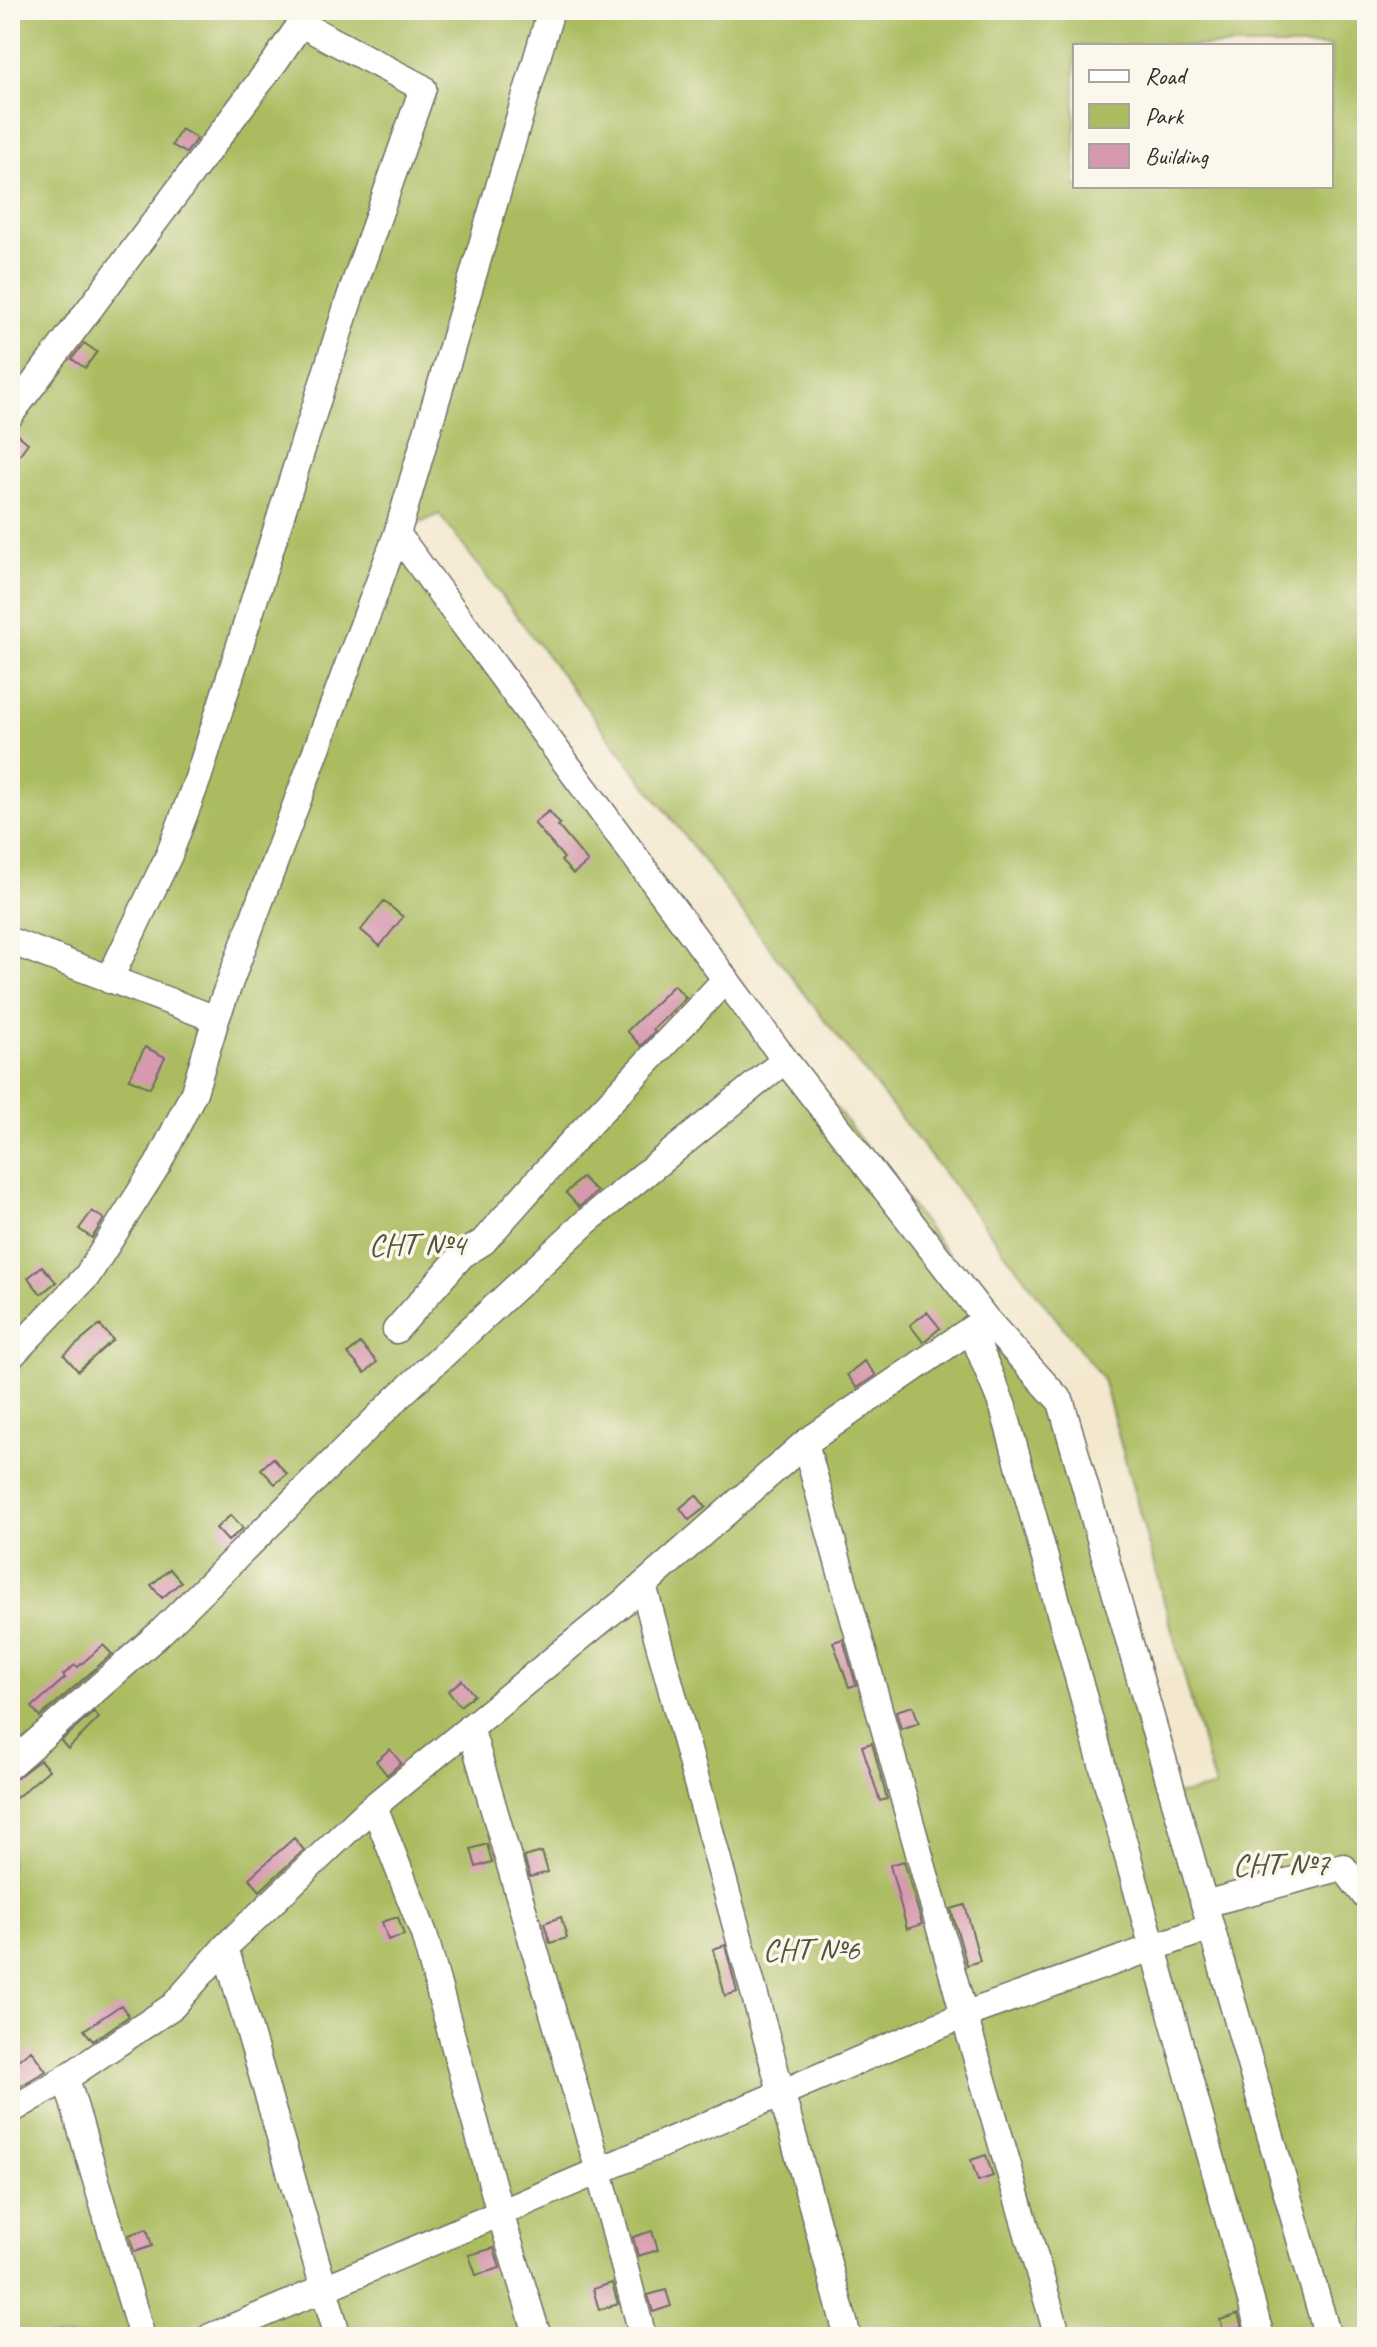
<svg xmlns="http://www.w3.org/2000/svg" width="1377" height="2347" font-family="Caveat,sans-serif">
<rect width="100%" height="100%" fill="#fbf7ec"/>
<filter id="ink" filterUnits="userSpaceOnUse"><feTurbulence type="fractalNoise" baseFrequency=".0125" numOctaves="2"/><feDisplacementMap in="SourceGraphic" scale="16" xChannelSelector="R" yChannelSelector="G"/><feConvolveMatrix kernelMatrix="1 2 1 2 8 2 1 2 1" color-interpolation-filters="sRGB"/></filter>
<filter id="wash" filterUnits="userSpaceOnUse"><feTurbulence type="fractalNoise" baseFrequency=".006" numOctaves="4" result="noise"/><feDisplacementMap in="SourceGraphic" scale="32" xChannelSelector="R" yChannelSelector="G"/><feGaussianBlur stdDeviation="1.8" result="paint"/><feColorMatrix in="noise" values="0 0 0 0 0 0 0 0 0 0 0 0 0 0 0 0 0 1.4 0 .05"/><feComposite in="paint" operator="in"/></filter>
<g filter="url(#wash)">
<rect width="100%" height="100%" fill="#f3e7cd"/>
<path fill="#aabc5f" stroke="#6a7445" stroke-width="2" fill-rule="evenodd" d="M10,10H1367V2337H10ZM1075,46H1331V186H1075ZM439,514L827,1023L1103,1379L1215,1788L1174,1795L1061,1402L397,534Z"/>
<g id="blocks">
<path fill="#d799af" d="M181,129L197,138L186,153L172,145Z
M84,343L97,352L85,368L72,359Z
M12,430L28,443L10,468V431Z
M549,811L560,824L558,826L588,862L573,874L561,861L564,858L534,823Z
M384,901L403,917L380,946L361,930Z
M674,985L686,998L653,1029L655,1031L641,1046L627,1031Z
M145,1047L165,1057L150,1088L129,1079Z
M582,1177L597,1192L579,1207L566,1193Z
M92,1211L104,1219L92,1238L79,1229Z
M42,1266L56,1282L41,1294L28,1278Z
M927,1312L940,1328L923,1342L910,1325Z
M100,1325L113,1340L78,1371L64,1355Z
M360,1343L377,1362L365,1373L348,1354Z
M864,1361L876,1375L857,1388L847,1375Z
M273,1458L287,1474L275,1484L261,1469Z
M696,1495L706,1507L689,1520L680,1508Z
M231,1515L243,1528L228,1541L216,1528Z
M170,1569L181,1582L162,1598L151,1585Z
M843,1639L856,1685L849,1687L833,1642Z
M103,1645L112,1654L40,1717L32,1707L65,1678L63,1675L75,1665L78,1667Z
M462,1680L474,1695L460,1706L448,1691Z
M913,1706L919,1723L901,1729L896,1711Z
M94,1712L99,1718L68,1749L61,1741Z
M872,1743L887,1799L880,1801L862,1746Z
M390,1749L401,1763L387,1775L376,1761Z
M40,1760L49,1770L10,1803V1783Z
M294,1838L304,1850L260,1891L249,1878Z
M487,1844L492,1862L476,1867L471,1849Z
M542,1852L548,1872L530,1877L524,1857Z
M904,1861L922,1924L907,1929L890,1865Z
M965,1905L980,1961L967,1965L951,1909Z
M398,1917L404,1935L388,1940L382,1922Z
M561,1917L567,1938L550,1943L544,1923Z
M725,1945L737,1992L725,1996L713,1949Z
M121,2005L129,2016L93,2041L84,2030Z
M31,2050L46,2071L10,2092V2066Z
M986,2155L993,2176L978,2181L971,2160Z
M147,2229L152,2246L134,2252L129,2235Z
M652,2231L658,2250L638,2256L633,2237Z
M494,2248L500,2268L476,2275L469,2255Z
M612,2283L618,2304L599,2310L593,2289Z
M666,2290L671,2306L653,2312L648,2295Z
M1238,2314L1244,2334L1225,2337L1220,2320Z"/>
</g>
</g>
<g filter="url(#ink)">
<use href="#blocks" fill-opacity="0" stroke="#716d64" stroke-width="2"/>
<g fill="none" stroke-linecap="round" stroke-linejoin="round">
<defs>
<path id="minor" d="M10,415L276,60L310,10
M397,534L785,1060L986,1319L1061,1402L1328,2337
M10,941L216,1019
M109,980L169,855L198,778L350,297L423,88L301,24
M971,1329L1003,1407L1261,2337
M396,1330L462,1255L483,1242L570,1144L726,979
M10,1357L87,1276L158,1164L194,1092L216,1019L397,534L551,10
M805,1443L964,2015L1058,2337
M643,1585L848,2337
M470,1727L599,2171L643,2337
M10,1765L159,1634L396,1399L587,1221L785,1060
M374,1806L424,1934L500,2213L538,2337
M1204,1904L1343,1867L1367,1898
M225,1947L338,2337
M66,2078L142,2337
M10,2111L66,2078L173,2006L225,1947L369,1810L631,1596L805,1443L986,1319
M210,2337L964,2015L1211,1927"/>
</defs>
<use href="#minor" stroke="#716d64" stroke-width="29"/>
<use href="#minor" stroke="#fff" stroke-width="26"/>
</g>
</g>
<g text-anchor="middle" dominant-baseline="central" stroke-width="7" stroke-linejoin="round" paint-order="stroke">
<g font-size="32" fill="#51563b" stroke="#fbf7ec">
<text x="417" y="1244">СНТ №4</text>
<text x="1281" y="1864">СНТ №7</text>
<text x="811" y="1949">СНТ №6</text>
</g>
</g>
<rect width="1377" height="2347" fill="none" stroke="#fbf7ec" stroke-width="40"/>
<rect x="1073" y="44" width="260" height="144" fill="#fbf7ec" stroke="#a8a59f" stroke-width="2"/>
<rect x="1089" y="70" width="40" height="12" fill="#ffffff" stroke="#a8a59f" stroke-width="2"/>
<text x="1145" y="84" font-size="24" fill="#2b2b2b">Road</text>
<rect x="1089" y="104" width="40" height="24" fill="#aabc5f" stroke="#a8a59f" stroke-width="2"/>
<text x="1145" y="124" font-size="24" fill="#2b2b2b">Park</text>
<rect x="1089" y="144" width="40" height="24" fill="#d799af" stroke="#a8a59f" stroke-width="2"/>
<text x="1145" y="164" font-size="24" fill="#2b2b2b">Building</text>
</svg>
